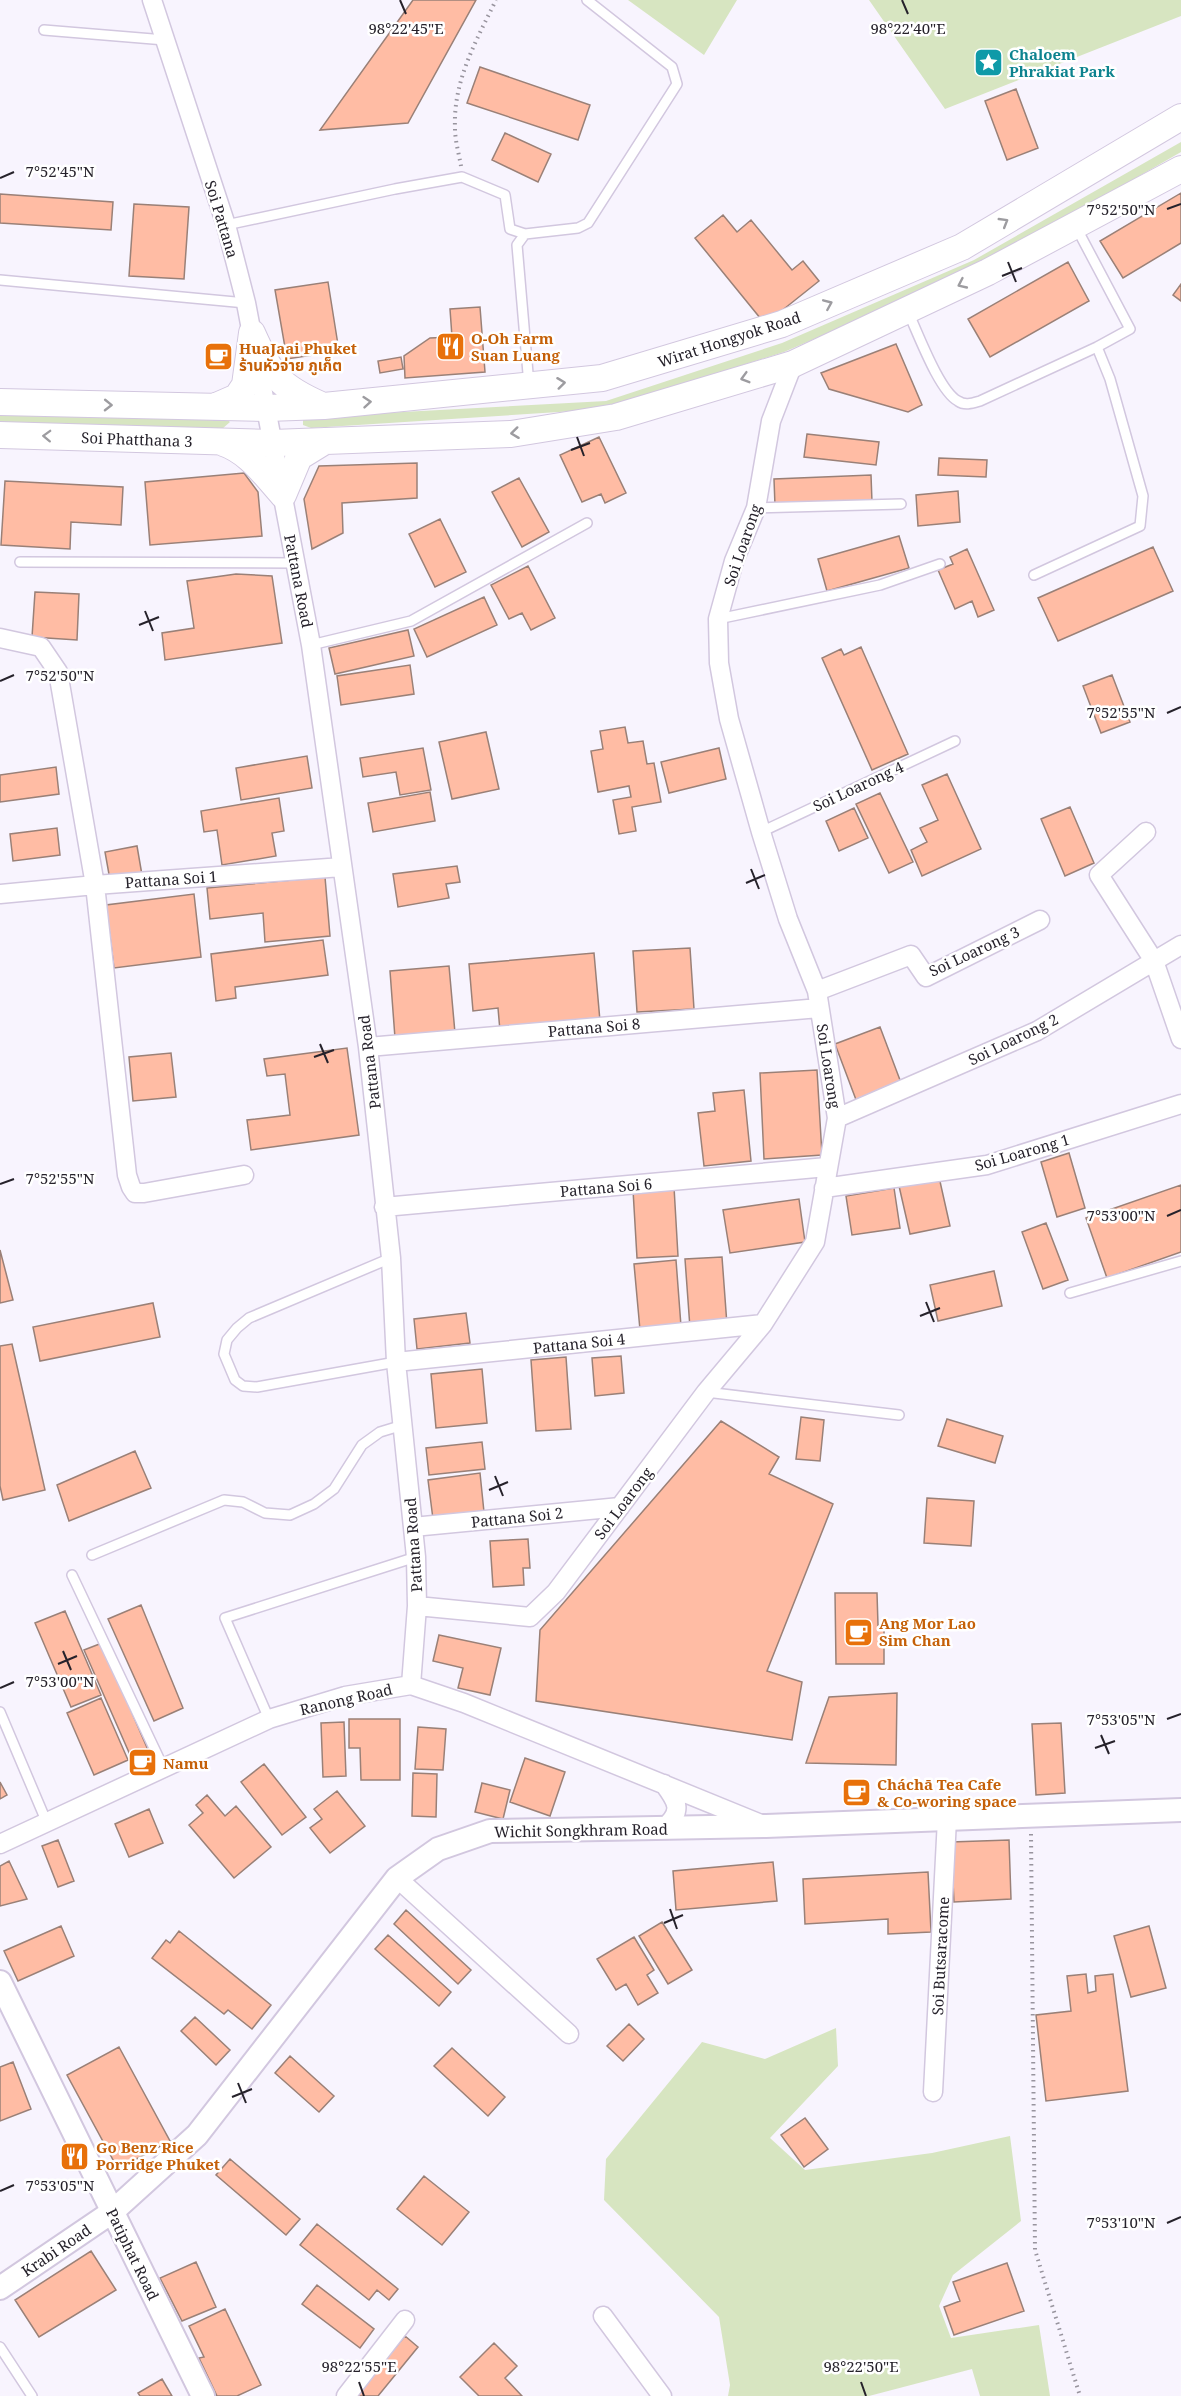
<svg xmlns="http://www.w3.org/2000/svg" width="1181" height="2396" font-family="'Noto Serif','Noto Sans Thai',serif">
<rect width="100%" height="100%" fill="#f8f4fe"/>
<path fill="#d7e5c1" d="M628,0H737L704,55Z
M869,0H1181V16L945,109Z
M1181,142V152L979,268L784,352L605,409L311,428L303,425V420L309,417L606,401L782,343L974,260Z
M0,413L223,416L230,422L222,429L0,426Z
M836,2028L838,2066L770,2138L805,2170L932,2153L1010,2136L1021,2221L953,2275L939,2306L951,2338L1039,2325L1050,2396H980L972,2369L869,2396H728L730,2385L719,2317L604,2200L606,2159L702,2042L765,2059Z"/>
<path fill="#ffbca4" stroke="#9a8077" stroke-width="1.5" d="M413,0H476L408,123L320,130Z
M480,67L590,105L578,140L467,103Z
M1016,89L1038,148L1007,160L985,101Z
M505,133L551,154L538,182L492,160Z
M1181,193V243L1123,278L1100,241Z
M0,194L113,202L111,230L0,223Z
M134,204L189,207L184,279L129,276Z
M723,215L737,232L751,220L792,270L803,261L819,281L765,324L695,238Z
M1068,262L1089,301L990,357L968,319Z
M328,282L339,351L287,359L275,290Z
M1181,284V301L1173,295Z
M480,307L485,372L405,378L404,356L430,338L452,337L450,309Z
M896,344L922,405L908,412L829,389L821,373Z
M401,357L403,369L380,373L378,361Z
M807,434L879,442L876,465L804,457Z
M599,437L626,493L605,503L601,494L582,502L560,455Z
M939,458L987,460L986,477L938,475Z
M417,463V498L342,503L343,533L312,549L304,499L319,466Z
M244,473L258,492L262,536L150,545L145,482Z
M871,475L872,502L775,506L774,479Z
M519,478L549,532L522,547L492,492Z
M5,481L123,487L121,525L71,522L70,549L1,545Z
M958,491L960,522L918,526L916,495Z
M440,519L466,572L435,587L409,534Z
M899,536L909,568L827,591L818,559Z
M1153,547L1173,591L1058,641L1038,598Z
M967,549L994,610L978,617L972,601L955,609L938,570L953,564L950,557Z
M528,566L555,618L531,630L522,613L509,619L491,585Z
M236,574L272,576L282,643L165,660L162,633L194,628L187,581Z
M35,592L79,594L77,640L32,637Z
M484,597L497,625L427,657L414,629Z
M408,630L414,656L335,674L329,648Z
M861,647L908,754L872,770L822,658L841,649L844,655Z
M410,665L414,694L341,705L337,676Z
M1112,675L1130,722L1101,733L1083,686Z
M625,727L628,743L643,741L647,764L654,763L661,802L632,807L636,831L619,834L613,800L631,797L629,786L598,792L591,751L603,749L600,731Z
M486,732L499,789L452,799L439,742Z
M423,748L431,790L400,795L396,772L363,777L360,758Z
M719,748L726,779L669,793L661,762Z
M307,756L312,788L241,800L236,768Z
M56,767L59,794L0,802V775Z
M947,774L981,849L922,876L911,850L927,842L920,828L938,820L922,785Z
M430,792L435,821L373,832L368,803Z
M880,793L913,862L889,873L856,804Z
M279,798L284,831L272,833L276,856L222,865L217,830L204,832L201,811Z
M1070,807L1094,863L1065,876L1041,819Z
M854,808L868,838L839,851L826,821Z
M57,828L60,855L13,861L10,834Z
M137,846L142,875L110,880L105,852Z
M457,866L460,882L446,884L449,898L398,907L393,874Z
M325,877L330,936L265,942L263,913L210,919L207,888Z
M194,894L201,957L114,968L106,905Z
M323,940L328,975L235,987L236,998L216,1001L211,954Z
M690,948L694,1009L637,1012L633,951Z
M594,953L600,1021L500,1031L498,1008L473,1011L469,964Z
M449,966L455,1033L395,1038L390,971Z
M880,1027L903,1088L858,1105L835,1044Z
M347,1048L359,1135L251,1150L247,1120L290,1115L285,1074L267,1076L264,1059Z
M171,1053L176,1097L133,1101L129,1057Z
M817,1070L822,1155L764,1159L760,1073Z
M744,1090L751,1161L704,1166L698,1113L715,1111L713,1093Z
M1069,1153L1085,1208L1057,1217L1041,1162Z
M939,1177L950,1226L910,1234L899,1186Z
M1181,1185V1252L1107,1278L1086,1218Z
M674,1187L678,1256L637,1258L633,1190Z
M894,1188L900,1228L852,1235L846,1196Z
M799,1199L805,1242L730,1253L723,1210Z
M1046,1223L1068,1280L1043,1289L1022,1232Z
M0,1250L13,1300L0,1303Z
M722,1257L727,1325L690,1328L685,1259Z
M676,1260L681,1326L640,1330L634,1264Z
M994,1271L1002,1306L938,1321L930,1285Z
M153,1303L160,1337L40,1361L33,1327Z
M466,1313L470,1343L417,1349L414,1319Z
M12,1344L45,1490L3,1500L0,1486V1346Z
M621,1356L624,1393L595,1396L592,1358Z
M566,1357L571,1429L536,1431L531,1360Z
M482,1369L487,1423L436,1428L431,1374Z
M801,1417L824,1420L820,1461L796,1459Z
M947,1419L1003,1436L995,1463L938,1446Z
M721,1421L779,1457L769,1474L833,1504L767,1671L802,1682L792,1740L536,1701L540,1630Z
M482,1442L485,1469L429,1475L426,1448Z
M135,1451L151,1488L69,1521L57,1485Z
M480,1473L484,1512L433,1519L428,1480Z
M927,1498L974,1501L971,1546L924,1543Z
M528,1539L530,1568H523L524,1585L493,1587L490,1541Z
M835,1593H877L878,1625L884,1624V1664H836Z
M141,1605L183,1708L154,1721L108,1619Z
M65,1611L101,1695L71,1707L35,1623Z
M439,1635L501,1648L490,1695L458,1688L463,1668L433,1661Z
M102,1643L148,1750L131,1757L84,1650Z
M897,1693L896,1765L806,1763L829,1697Z
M101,1698L128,1760L94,1775L67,1713Z
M349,1719H400V1780H361L360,1748H349Z
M344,1722L346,1776L323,1777L321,1723Z
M1061,1723L1065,1793L1036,1795L1032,1724Z
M418,1727L446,1729L443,1770L415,1769Z
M525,1758L565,1772L550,1816L510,1802Z
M264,1764L306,1817L282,1835L241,1782Z
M413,1773L437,1774L436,1817L412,1816Z
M0,1782L7,1795L0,1799Z
M482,1783L510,1790L503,1819L475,1812Z
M337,1791L365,1826L330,1853L310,1828L322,1819L314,1809Z
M207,1795L225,1816L236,1806L271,1847L234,1878L189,1825L203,1813L196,1805Z
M149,1809L163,1843L129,1857L115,1824Z
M58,1840L74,1881L58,1887L42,1846Z
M1009,1840L1011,1899L954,1902L951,1842Z
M9,1861L27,1899L0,1906V1866Z
M773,1862L777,1901L676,1910L673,1871Z
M928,1872L931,1932L888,1934V1919L805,1924L803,1879Z
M406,1910L471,1970L458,1984L394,1924Z
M662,1922L692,1970L668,1984L639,1936Z
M61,1926L74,1956L18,1981L4,1951Z
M1149,1926L1166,1988L1131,1997L1114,1936Z
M179,1931L271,2005L252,2029L228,2010L224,2014L152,1958L166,1940L170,1943Z
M388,1935L451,1992L439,2006L375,1949Z
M634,1937L654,1970L647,1975L658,1993L638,2005L626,1984L616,1990L597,1959Z
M1086,1974L1088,1993L1096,1991L1095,1976L1113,1974L1128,2091L1046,2101L1036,2015L1071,2011L1067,1976Z
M195,2017L230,2050L216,2065L181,2031Z
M629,2024L644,2039L623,2061L607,2046Z
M119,2047L170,2141L118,2169L67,2075Z
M452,2048L505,2097L488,2116L434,2066Z
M290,2056L334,2096L319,2112L275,2073Z
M13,2062L31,2109L0,2121V2067Z
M805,2118L828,2149L804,2167L781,2135Z
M230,2159L300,2219L286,2235L216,2175Z
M424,2176L469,2212L442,2245L397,2209Z
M317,2224L398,2289L389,2300L377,2290L369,2300L300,2245Z
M91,2251L116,2290L39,2337L15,2300Z
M196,2262L216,2307L182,2321L160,2278Z
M1007,2263L1024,2311L954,2335L944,2307L960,2301L953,2282Z
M317,2285L374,2329L360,2348L302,2304Z
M225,2309L261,2385L237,2396H217L199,2358L204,2357L189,2326Z
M405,2336L418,2347L378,2396H355Z
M494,2343L517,2366L505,2378L522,2396H479L460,2377Z
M162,2379L172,2396H140L138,2393Z"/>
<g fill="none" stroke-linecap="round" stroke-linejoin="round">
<defs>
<path id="service" d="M44,30L165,40
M226,225L395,189L462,177L505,195L510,229L525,234
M0,280L246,303
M908,312C918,333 939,391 958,401C965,406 973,403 980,401L1097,347
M529,385L517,245L525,234L578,228L588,223L677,84L672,67L587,0
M756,508L901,504
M20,562L294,563
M1034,575L1140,526L1143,496L1110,379L1097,347L1130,329L1076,227
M718,619L880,585L940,564
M311,645L411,621L587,523
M761,832L955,741
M391,1258L249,1318L237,1328L227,1340L224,1354L235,1380L243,1386L257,1387L396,1362
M1070,1293L1181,1261
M706,1392L899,1415
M92,1555L224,1500L243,1502L265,1513L290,1515L314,1504L334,1489L362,1445L380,1432L403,1425
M72,1575L164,1769
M0,1712L47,1823
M269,1719L225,1618L416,1557
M0,2347L32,2396"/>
<path id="minor" d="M152,0L226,225L246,303L311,645L368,1047L391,1258L396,1362L416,1557L417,1606L411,1685
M0,638L41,647L58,672L95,885L127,1175L131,1187L135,1193H144L244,1175
M1146,832L1099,875L1154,961L1181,1039
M0,894L95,885L342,867
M817,991L911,955L926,977L1040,920
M368,1047L819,1008
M837,1118L1037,1031L1181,945
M824,1188L987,1165L1181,1104
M384,1207L827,1167
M396,1362L763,1324
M413,1527L620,1507
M417,1606L530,1617L556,1592L706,1392L763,1324L815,1242L837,1118L817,991L788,919L761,832L729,719L719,663L718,619L734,561L756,508L771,421L793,364
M664,1784C678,1803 683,1811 664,1828
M0,1844L269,1719L345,1696L411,1685L464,1703L761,1824
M397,1878L569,2034
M933,2092L947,1819
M603,2316L662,2396
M346,2396L405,2320"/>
<path id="tertiary" d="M0,1982L203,2396
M0,2288L112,2212L197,2135L397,1878L438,1849L490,1831L766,1826L1181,1810"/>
<path id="secondary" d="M252,333C271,375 278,386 321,405
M0,402L267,408L324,406L602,378L782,324L962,247L1181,117
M214,407L237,397L245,385L252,333
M0,435L273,443L511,434L616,417L793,364L988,272L1181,169
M221,442C249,451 264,474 283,495L299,457L325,441"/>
</defs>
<use href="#service" stroke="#d2c7df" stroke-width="12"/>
<use href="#minor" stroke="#d2c7df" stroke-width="21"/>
<use href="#tertiary" stroke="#d2c7df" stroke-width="26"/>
<use href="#secondary" stroke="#d2c7df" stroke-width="28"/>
<path stroke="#98949e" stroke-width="4" stroke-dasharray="1.5 4.5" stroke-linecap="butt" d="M461,166C459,154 455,141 455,128C453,81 476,41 496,0
M1031,1834L1035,2250L1080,2396"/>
<use href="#service" stroke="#fff" stroke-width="9"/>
<use href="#minor" stroke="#fff" stroke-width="18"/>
<use href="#tertiary" stroke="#fff" stroke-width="22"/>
<use href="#secondary" stroke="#fff" stroke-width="26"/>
</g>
<defs><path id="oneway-chevron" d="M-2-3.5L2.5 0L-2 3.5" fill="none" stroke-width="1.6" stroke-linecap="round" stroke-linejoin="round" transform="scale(1.5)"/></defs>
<g stroke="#9d9ca0">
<use href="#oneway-chevron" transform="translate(1004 222) rotate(-31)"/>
<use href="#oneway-chevron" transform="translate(962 284) rotate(155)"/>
<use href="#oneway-chevron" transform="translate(828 304) rotate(-23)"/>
<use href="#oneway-chevron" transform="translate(745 378) rotate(164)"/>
<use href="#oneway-chevron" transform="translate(561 383) rotate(-7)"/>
<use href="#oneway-chevron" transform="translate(367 402) rotate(-5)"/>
<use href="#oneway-chevron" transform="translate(108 405) rotate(1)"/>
<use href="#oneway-chevron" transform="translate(515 433) rotate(173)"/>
<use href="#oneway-chevron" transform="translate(47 436) rotate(-178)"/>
</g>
<path fill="none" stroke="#26222b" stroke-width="2" d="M400,0L406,14M902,0L908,14M0,178L14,172M1167,209L1181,204M1008,262L1016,282M1002,276L1022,268M577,437L584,456M571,450L590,443M145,611L153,631M139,625L159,617M0,681L14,675M1167,713L1181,707M751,869L759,889M746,883L765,875M320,1044L328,1063M314,1057L334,1050M0,1184L14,1179M1167,1216L1181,1210M926,1302L934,1322M920,1316L940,1308M495,1476L503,1496M489,1490L508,1482M63,1651L71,1670M58,1664L77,1656M0,1688L14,1682M1167,1719L1181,1714M1101,1735L1109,1754M1095,1748L1115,1741M670,1909L677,1929M664,1923L683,1915M238,2083L246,2103M232,2097L252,2089M0,2191L14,2185M1167,2223L1181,2217M359,2382L364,2396M861,2382L866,2396"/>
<defs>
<symbol id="sight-square" viewBox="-11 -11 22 22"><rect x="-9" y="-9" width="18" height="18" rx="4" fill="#0f9aa8" stroke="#fff"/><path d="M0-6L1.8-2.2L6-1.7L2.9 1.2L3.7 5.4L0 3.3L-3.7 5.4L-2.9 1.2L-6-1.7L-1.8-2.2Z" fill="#fff"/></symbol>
<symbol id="restaurant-square" viewBox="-11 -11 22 22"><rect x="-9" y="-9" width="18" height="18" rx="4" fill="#e8710a" stroke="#fff"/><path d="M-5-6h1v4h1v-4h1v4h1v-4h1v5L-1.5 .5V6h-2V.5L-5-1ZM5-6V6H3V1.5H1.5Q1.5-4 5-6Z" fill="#fff"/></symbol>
<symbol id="cafe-square" viewBox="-11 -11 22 22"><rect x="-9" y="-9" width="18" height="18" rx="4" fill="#e8710a" stroke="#fff"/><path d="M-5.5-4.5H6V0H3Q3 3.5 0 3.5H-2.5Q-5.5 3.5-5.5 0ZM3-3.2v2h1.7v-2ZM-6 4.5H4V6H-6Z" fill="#fff"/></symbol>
</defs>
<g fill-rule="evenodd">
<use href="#sight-square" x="972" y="46" width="33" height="33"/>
<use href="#restaurant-square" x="434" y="330" width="33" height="33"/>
<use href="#cafe-square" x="202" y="340" width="33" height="33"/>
<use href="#cafe-square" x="842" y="1616" width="33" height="33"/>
<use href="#cafe-square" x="126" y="1746" width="33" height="33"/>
<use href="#cafe-square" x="840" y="1776" width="33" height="33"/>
<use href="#restaurant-square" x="58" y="2140" width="33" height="33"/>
</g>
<g text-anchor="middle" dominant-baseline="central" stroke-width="5" stroke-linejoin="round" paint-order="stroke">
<g font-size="15" font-weight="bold" fill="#0d838f" stroke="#fff" text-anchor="start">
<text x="1009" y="54">Chaloem<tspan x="1009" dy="17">Phrakiat Park</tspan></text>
</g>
<g font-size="15" fill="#26222b" stroke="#fff">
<text transform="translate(222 219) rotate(73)">Soi Pattana</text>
<text transform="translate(729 339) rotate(-18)">Wirat Hongyok Road</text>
<text transform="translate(137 439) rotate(2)">Soi Phatthana 3</text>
<text transform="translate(742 545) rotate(-71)">Soi Loarong</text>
<text transform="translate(299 581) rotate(79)">Pattana Road</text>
<text transform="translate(858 786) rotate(-25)">Soi Loarong 4</text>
<text transform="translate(171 879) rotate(-4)">Pattana Soi 1</text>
<text transform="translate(974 951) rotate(-25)">Soi Loarong 3</text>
<text transform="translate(594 1027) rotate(-5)">Pattana Soi 8</text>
<text transform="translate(1013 1039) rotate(-26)">Soi Loarong 2</text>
<text transform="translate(369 1062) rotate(-97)">Pattana Road</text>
<text transform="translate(829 1066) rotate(81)">Soi Loarong</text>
<text transform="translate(1022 1152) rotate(-16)">Soi Loarong 1</text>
<text transform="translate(606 1187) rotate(-5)">Pattana Soi 6</text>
<text transform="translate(579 1343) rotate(-6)">Pattana Soi 4</text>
<text transform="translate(623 1503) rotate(-53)">Soi Loarong</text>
<text transform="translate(517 1517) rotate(-6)">Pattana Soi 2</text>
<text transform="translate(413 1545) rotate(-94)">Pattana Road</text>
<text transform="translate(346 1699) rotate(-13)">Ranong Road</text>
<text transform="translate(581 1830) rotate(-1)">Wichit Songkhram Road</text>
<text transform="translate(940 1956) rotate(-87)">Soi Butsaracome</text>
<text transform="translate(56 2250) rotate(-34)">Krabi Road</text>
<text transform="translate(133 2254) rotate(64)">Patiphat Road</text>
</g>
<g font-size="15" font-weight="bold" fill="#c56008" stroke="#fff" text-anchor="start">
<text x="471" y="338">O-Oh Farm<tspan x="471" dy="17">Suan Luang</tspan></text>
<text x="239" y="348">HuaJaai Phuket<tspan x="239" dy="17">ร้านหัวจ่าย ภูเก็ต</tspan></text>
<text x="879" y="1623">Ang Mor Lao<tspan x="879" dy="17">Sim Chan</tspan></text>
<text x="163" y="1763">Namu</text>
<text x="877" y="1784">Cháchā Tea Cafe<tspan x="877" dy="17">&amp; Co-woring space</tspan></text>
<text x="96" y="2147">Go Benz Rice<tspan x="96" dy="17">Porridge Phuket</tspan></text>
</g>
</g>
<g font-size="15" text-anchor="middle" fill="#26222b" stroke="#fff" stroke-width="5" stroke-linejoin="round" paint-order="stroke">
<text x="406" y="34">98°22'45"E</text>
<text x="908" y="34">98°22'40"E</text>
<text x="60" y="177">7°52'45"N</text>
<text x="1121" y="215">7°52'50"N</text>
<text x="60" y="681">7°52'50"N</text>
<text x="1121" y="718">7°52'55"N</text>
<text x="60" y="1184">7°52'55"N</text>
<text x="1121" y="1221">7°53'00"N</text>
<text x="60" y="1687">7°53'00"N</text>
<text x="1121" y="1725">7°53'05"N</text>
<text x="60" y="2191">7°53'05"N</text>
<text x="1121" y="2228">7°53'10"N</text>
<text x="359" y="2372">98°22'55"E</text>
<text x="861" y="2372">98°22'50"E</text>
</g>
</svg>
